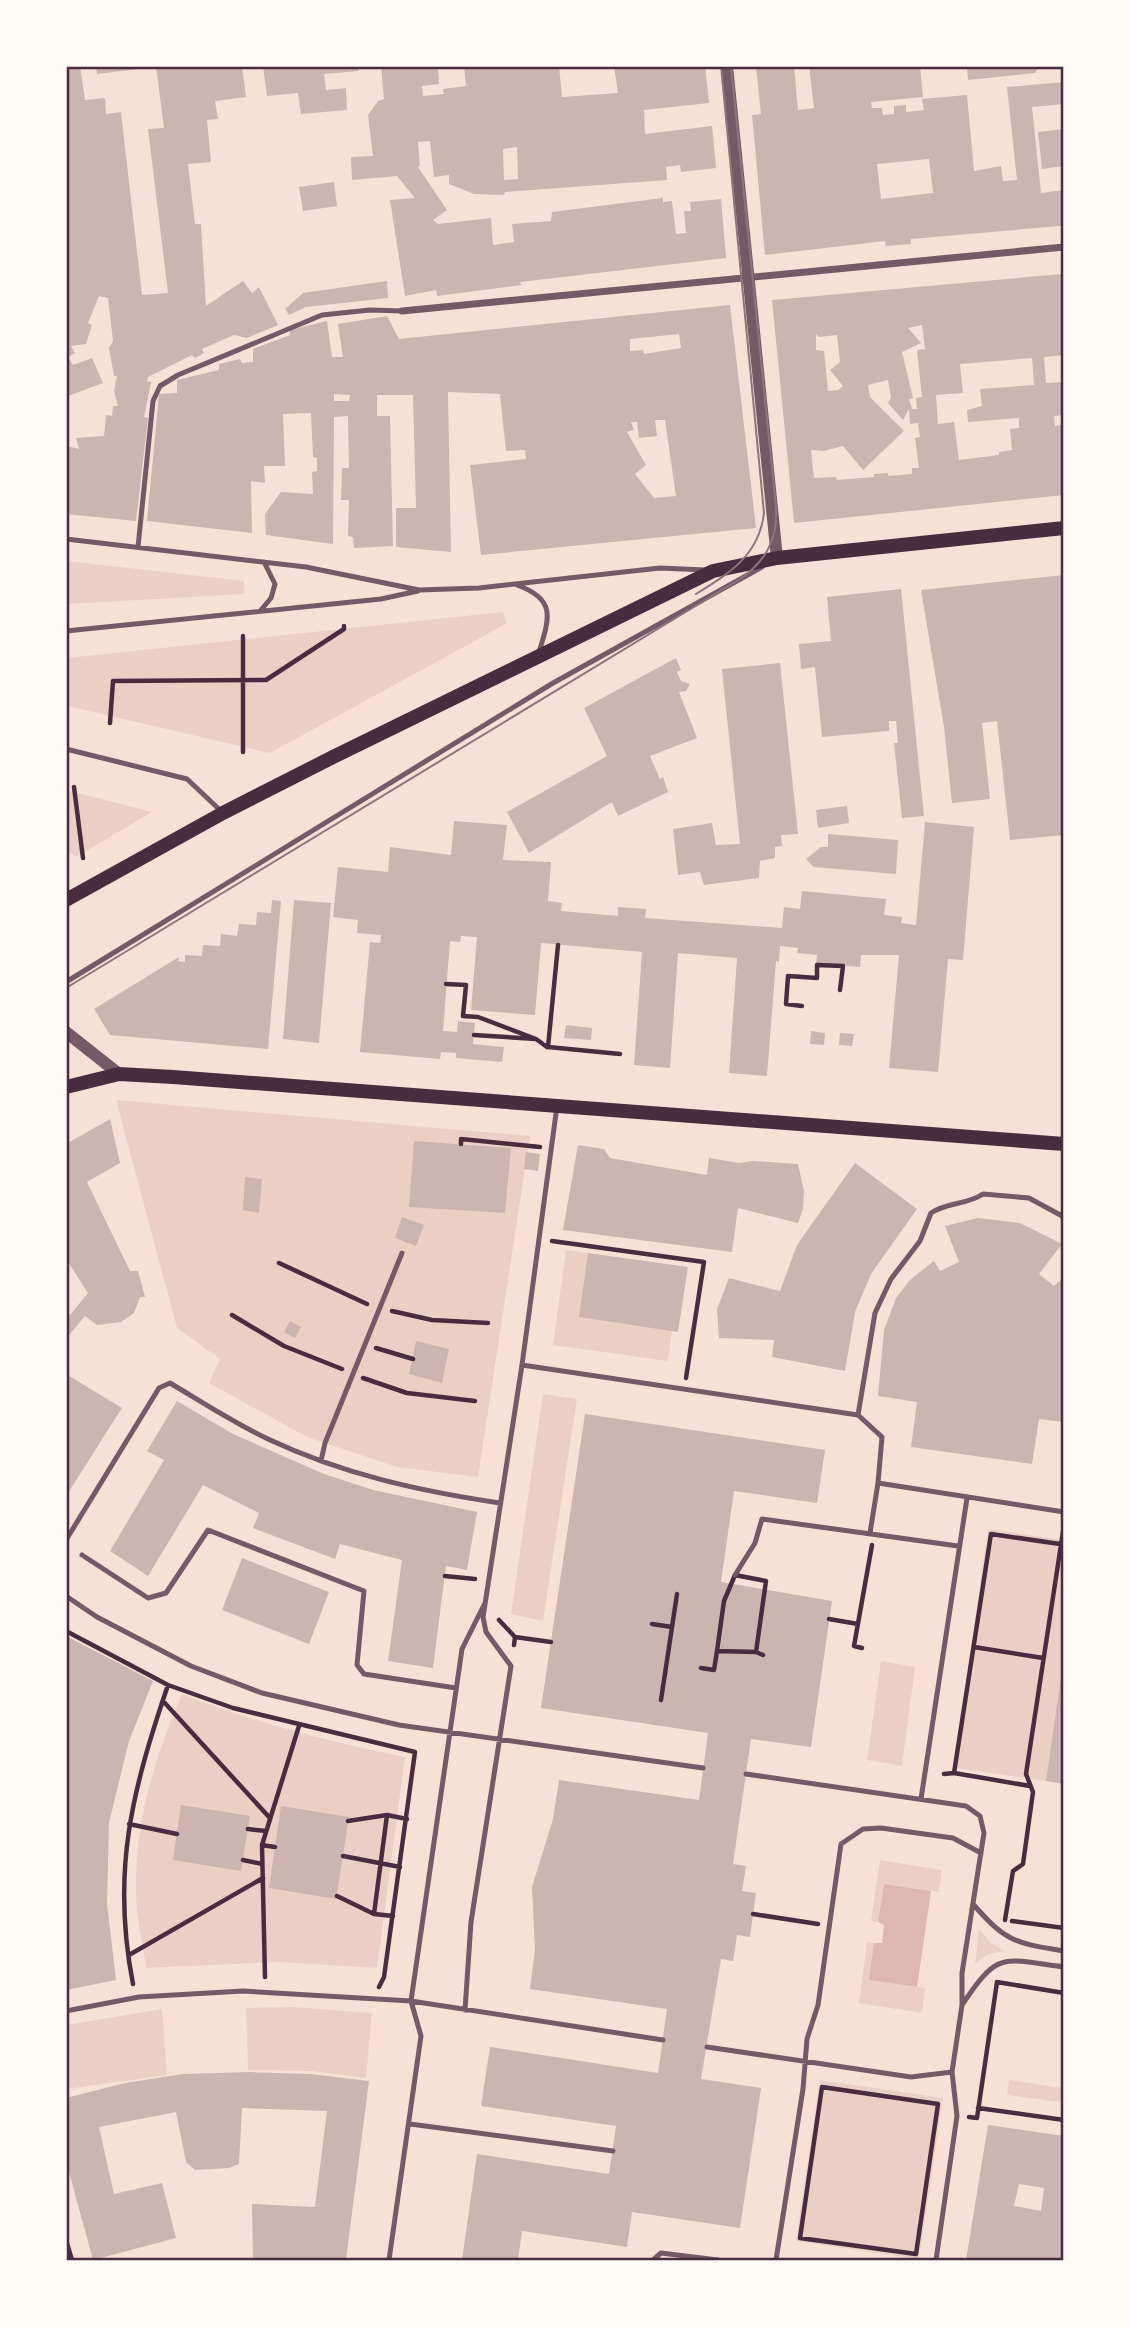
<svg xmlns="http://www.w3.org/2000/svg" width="1130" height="2327" font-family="'Open Sans',sans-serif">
<rect width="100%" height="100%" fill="#f7e1d7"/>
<path fill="#ebcfc5" d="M67,561L244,581V594L67,604Z
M503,612L506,623L502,626L270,753L67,706V658Z
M66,790L152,812L76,857L67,850Z
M116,1100L530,1136L478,1477L397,1467L307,1437L209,1383L220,1359L177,1328Z
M566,1250L588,1253L580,1317L672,1330L668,1361L553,1345Z
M543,1394L577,1399L543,1621L511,1614Z
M988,1529L1063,1540V1657L1046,1781L954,1768Z
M881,1661L915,1667L902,1766L867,1760Z
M182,1694C255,1722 328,1742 405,1757L377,1968L278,1962L146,1968C143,1943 136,1917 136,1893C135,1818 154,1761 182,1694Z
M880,1860L942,1870L939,1892L884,1884L878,1922L871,1921Z
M979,1929L991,1943L1005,1951L989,1954L975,1964Z
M867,1942L874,1943L870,1980L925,1988L922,2013L859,2003Z
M293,2007L372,2013L366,2078L311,2071L248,2070L246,2008Z
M162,2009L167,2075L67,2089V2025Z
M820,2080L943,2098L919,2259L796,2241Z
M1009,2080L1062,2088L1060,2102L1007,2095Z"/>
<path fill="#dcb8b0" d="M884,1884L931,1891L917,1987L869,1980L874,1943H882L884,1925L878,1922Z"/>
<path fill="#ccb4b1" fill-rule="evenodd" d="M66,66H80L85,100L105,98L106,114L121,112L142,295L168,293L148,129L164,128L156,66H242L246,97L215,101L218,119L207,120L211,162L188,164L195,224H201L206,306L243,281L252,293L259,287L278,325L247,338L234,335L202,349L204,353L195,358L192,355L148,377L147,381L151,382L144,417L148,418L136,521L66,514L67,446L79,449L76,438L104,436L106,415L112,416L113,406H118L114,391L117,376H114L109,348L113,341L108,298L99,296L88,323L92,325L86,344L71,346L75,353L68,357L73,365L92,358L103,383L68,396L66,392Z
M96,66H147V68L97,74Z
M263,66H358L359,71L324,74L326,90L346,88L347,110L301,114L298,93L267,96Z
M381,66H438L439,84L422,86L423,96L444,94L443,89L466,86L464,66H559L562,97L618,93L614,66H705L709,103L644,110L645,134L712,126L716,168L681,172L680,165L666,167L667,180L505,192L504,195L474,194L449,184V175L434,177L430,141L418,142L420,166L418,167L447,210L433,220L438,224L491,218L493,245L514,242L512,224L551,221L552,212L663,198V202L672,201L676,234L686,233L684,211H691L690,202L721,199L726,258L520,282L521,285L437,296L436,290L405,296L390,200L415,198L397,176L352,180L351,157L373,156L368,115L378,101L384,99ZM517,147L518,179L504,180L503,149Z
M756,66H794L798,110L814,108L809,66H920L923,97L871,102L872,108H882L883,115L894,114V106L906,105V112L924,110L922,99L967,95L974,171L1001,166L1003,181L1017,180L1007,87L1064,82V104L1032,107L1041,193L1064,190V222L1060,226L911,239V244L886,246L885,241L765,255L752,115L761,114ZM929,159L933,193L881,199L877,164Z
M967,66H1040L1035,73L968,80Z
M1064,129V166L1042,169L1038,132Z
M334,182L337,206L303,211L299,187Z
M1062,274L1064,355L1044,357L1046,383L1064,382V415L1054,416L1055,426L1061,425L1064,440V495L794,523L772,300ZM922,325L925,349L917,350L922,397L916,398L917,409H912L909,399L913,398L902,352L921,343L908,328ZM816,334L819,337L837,335L840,362L830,370L843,386L838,390L828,391L824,351L816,350ZM1032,358L1034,385L980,389L982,406L967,410L968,422L1019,418V428L1010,429L1012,450L999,452V455L959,460L954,422L938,424L936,395L963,393L960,364ZM888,380L891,398L888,403L903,420L909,409L910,424L918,423L920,437L915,438L919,468H912V474L888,476V473L874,474V477L837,480L836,477L814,478L811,450L824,451L843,446L863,470L904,431L870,397L868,385Z
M387,281L388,298L306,307L289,315L285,309L303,293Z
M730,305L756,528L481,555L470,465L526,459L525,450L506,451L500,394L448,392L451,552L396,547V508H416L413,395H377V416H390L393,546L354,548L353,537L348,536L349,500H341L342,468H349L348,416L334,417L333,544L266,535L265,514L281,492L313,494L312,472L317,471V458L313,457L311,413L283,414L285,466H264L265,483L251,481L252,533L147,521L159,394L177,393V380L219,370V364L240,359L242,363L253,362V349L290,335V330L327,321L332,357H343L338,324L387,316L399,339ZM679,334L681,348L644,354L643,350L630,351V339ZM334,394L350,395L349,401H334ZM655,420H665L676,496L654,498L635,474L646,465L627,432L634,430L631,422H637L639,438L657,436Z
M1064,575V835L1010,840L997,721L982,723L990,799L952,803L944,727L921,590Z
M901,589L924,816L902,818L894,743H898L896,721H889V731L822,737L815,667L801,669L799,644L831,641L827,597Z
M676,658L681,670L677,672L681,681L690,684L686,691L679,692L697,738L650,756L660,779L663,777L668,792L618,816L612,802L529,853L507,812L607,756L584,708Z
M780,663L798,834L781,835L782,846L775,847V858L760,861L759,878L704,885L700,872L678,875L673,829L712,823L716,845L740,844L722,669Z
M847,806L849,823L818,828L816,810Z
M454,821L507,825L503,860L551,862L548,901L562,903L561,911L618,916V907L646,909L645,918L782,928L784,907L800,909L802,891L886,899L884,915L902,917L901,923L916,925L925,822L974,827L963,960L948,959L938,1072L889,1068L899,955H861L860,967L816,963L817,955L797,953L798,948L780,946L779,962L776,961L767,1076L729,1073L737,958L678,953L670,1068L634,1065L642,952L541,943L535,1015L471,1010L477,937L461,936L460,942L450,941L443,1031L457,1032L458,1021L475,1023L473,1044L504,1047L502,1062L456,1058V1053L441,1052L440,1059L360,1052L370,942L380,943L381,935L357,933L358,920L333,917L338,867L388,872L390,847L451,855Z
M828,834L898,840L896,874L814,867L806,859L821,847H828Z
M272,900L281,901L268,1049L110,1035L94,1009L179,957L178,961L185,962V955L202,956L203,945L220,946L221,934L237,936L239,924L256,925L257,912L271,913Z
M294,900L331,903L319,1043L283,1039Z
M566,1025L592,1028L591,1040L564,1038Z
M811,1031L825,1033L824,1045L810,1044Z
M840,1033L854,1034L852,1046L839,1045Z
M110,1119L120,1163L87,1182L130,1271H138L145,1297H140L134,1313L121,1322L97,1325L85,1316L69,1335L66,1314L70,1315L88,1293L66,1259V1144Z
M414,1141L511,1148L505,1213L409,1207Z
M578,1145L604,1149L610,1158L707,1175L709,1158L739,1163L753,1161L798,1164L804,1191L803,1209L798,1223L738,1208L732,1252L563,1230Z
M526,1152L540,1154L538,1171L524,1169Z
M855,1163L917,1209L871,1274L855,1312L845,1371L772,1357L774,1340L719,1338L717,1309L729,1278L780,1291L797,1245Z
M245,1177L262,1179L259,1213L243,1210Z
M402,1217L424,1225L416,1246L395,1238Z
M978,1218L1020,1223L1062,1244L1039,1274L1054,1286L1064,1277V1422L1039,1419L1032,1464L911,1447L917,1402L878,1396L884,1330L896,1298L910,1280L934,1261L940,1271L959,1262L945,1226Z
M588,1253L688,1267L678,1332L579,1317Z
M290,1321L301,1327L295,1338L284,1332Z
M416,1341L449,1349L442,1383L409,1374Z
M66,1374L122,1408L66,1496Z
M177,1401L233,1434L324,1474L373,1490L477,1512L467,1570L446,1566L433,1668L388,1661L402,1560L340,1544L335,1559L253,1528L259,1513L203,1485L148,1576L110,1551L164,1460L147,1451Z
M585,1414L825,1450L817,1503L734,1491L721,1582L832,1601L811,1747L751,1739L733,1864L746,1866L742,1891L756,1893L750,1937L737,1935L733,1961L721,1959L701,2079L761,2088L740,2228L632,2212L627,2247L522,2231L518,2260H462L477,2154L609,2174L616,2126L481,2106L490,2047L658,2073L667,2009L530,1989L535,1950L532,1887L553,1819L559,1780L699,1800L708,1733L541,1708Z
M242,1558L329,1592L309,1644L222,1610Z
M66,1636L153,1681L129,1741L109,1823L107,1903L116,1980L66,1990Z
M1062,1668H1064V1784L1046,1781Z
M181,1805L250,1816L241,1871L173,1860Z
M281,1806L349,1817L336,1899L269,1888Z
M250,2072L310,2074L369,2081L346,2260H253L252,2204L315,2207L327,2111L242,2108L239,2164L229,2168L195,2170L186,2162L176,2112L99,2127L114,2194L162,2183L176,2238L93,2260L66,2161V2098L125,2083L183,2074Z
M988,2125L1064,2136V2260H966ZM1019,2184L1044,2188L1041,2211L1014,2206Z"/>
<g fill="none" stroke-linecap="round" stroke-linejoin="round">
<path stroke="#4a2c40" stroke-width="4.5" d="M243,636V752
M110,723L113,681L266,680L344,629V626
M74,787L83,858
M558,945L548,1047L620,1054
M446,984L466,985L463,1016L478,1017L536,1039
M802,1006L786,1004L788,976L817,978V965L843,966L840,990
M474,1035L536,1039L547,1047
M461,1144V1139L540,1147
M552,1241L704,1262L686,1378
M279,1263L367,1304
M392,1311L432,1320L488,1323
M232,1315L284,1346L342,1369
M376,1348L413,1359
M363,1378L407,1393L475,1401
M735,1575L766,1581L756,1652L717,1651L724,1601Z
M445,1576L475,1579
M829,1619L858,1624
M499,1620L515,1637
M652,1624L672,1627
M66,1631L168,1685
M514,1645L515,1637L551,1642
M974,1647L1043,1658
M862,1648L854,1646L872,1545
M756,1652L763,1655
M701,1668L714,1670L717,1651
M661,1700L677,1594
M163,1701L269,1817
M944,1774L954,1773
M1030,1786L954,1773L991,1534L1060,1544
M387,1815L407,1819
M129,1824L177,1834
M248,1829L266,1831
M262,1845L275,1847
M343,1856L400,1867
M243,1860L262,1864
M337,1896L374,1914L387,1815L348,1821
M374,1914L393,1916
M753,1914L818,1924
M1005,1920L1013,1871L1023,1864L1033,1792L1026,1774L1064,1525
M1012,1921L1064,1928
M129,1955L263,1878
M265,1977L262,1845L299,1726
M133,1984C111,1872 132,1791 168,1685L233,1708L415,1752L384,1977L379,1987
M822,2087L938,2104L916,2254L800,2238Z
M978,2108L1064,2120
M969,2117L977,2118L997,1982L1064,1993
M66,2240L72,2260"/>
<path stroke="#755966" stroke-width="5" d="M66,539L306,567L419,590L479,588L660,568L706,570
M138,547L153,401L160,386L178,375L322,315L370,310L402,311
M517,585C556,599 550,617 539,652
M261,610L271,598L275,584L264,562
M66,631L381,599L418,591
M66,749L187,779L221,811
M66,982L553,683L762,567
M557,1106L522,1365L858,1415L882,1437L878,1483L1064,1512
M858,1415L875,1313L891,1279L920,1241L931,1213C947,1202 967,1205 983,1194L1029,1198L1064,1217
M321,1461L325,1443L402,1253
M870,1533L878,1483
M66,1540L159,1388L170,1383C202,1402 234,1423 268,1439C342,1474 419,1491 500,1503
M82,1555L148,1598L166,1593L208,1530L364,1591L357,1665L364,1674L456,1688
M735,1575L755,1543L762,1519L958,1546
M66,1596L97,1617L191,1666L262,1693L399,1725L703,1768
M746,1774L966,1806L980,1816L984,1833L962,1973V2005L952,2072L957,2116L936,2260
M921,1799L967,1498
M973,1904C1006,1942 1015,1943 1064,1951
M962,2005C999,1950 1001,1959 1064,1967
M465,2010L471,1922L511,1666L486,1632L483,1617L522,1365
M66,2011L139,1997L243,1991L411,2001L663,2040
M707,2047L911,2077L952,2072
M410,2124L613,2151
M389,2260L421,2036L411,2001L462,1649L484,1605
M653,2260L661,2253L718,2260
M776,2260L803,2089L807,2039L818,2005L841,1844L863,1829L881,1828L953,1838L981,1853"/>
<path stroke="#755966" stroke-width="7" d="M402,311L1064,247"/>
<path stroke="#755966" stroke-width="12" d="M727,66L777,558
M66,1032L119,1074"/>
<path stroke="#4a2c40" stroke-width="14" d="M66,900L223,813L333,757L713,571L777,558L1064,528
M66,1087L119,1074L173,1077L1064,1144"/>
<path stroke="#8f747c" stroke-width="2" d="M696,594C730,573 759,555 764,513L721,66
M66,988L740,579C766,561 778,539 776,507L731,66"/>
</g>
<rect width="1130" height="2327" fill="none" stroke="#fffaf5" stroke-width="136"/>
<rect x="68" y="68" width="994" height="2191" fill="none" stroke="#4a2c40" stroke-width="2.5"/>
</svg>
